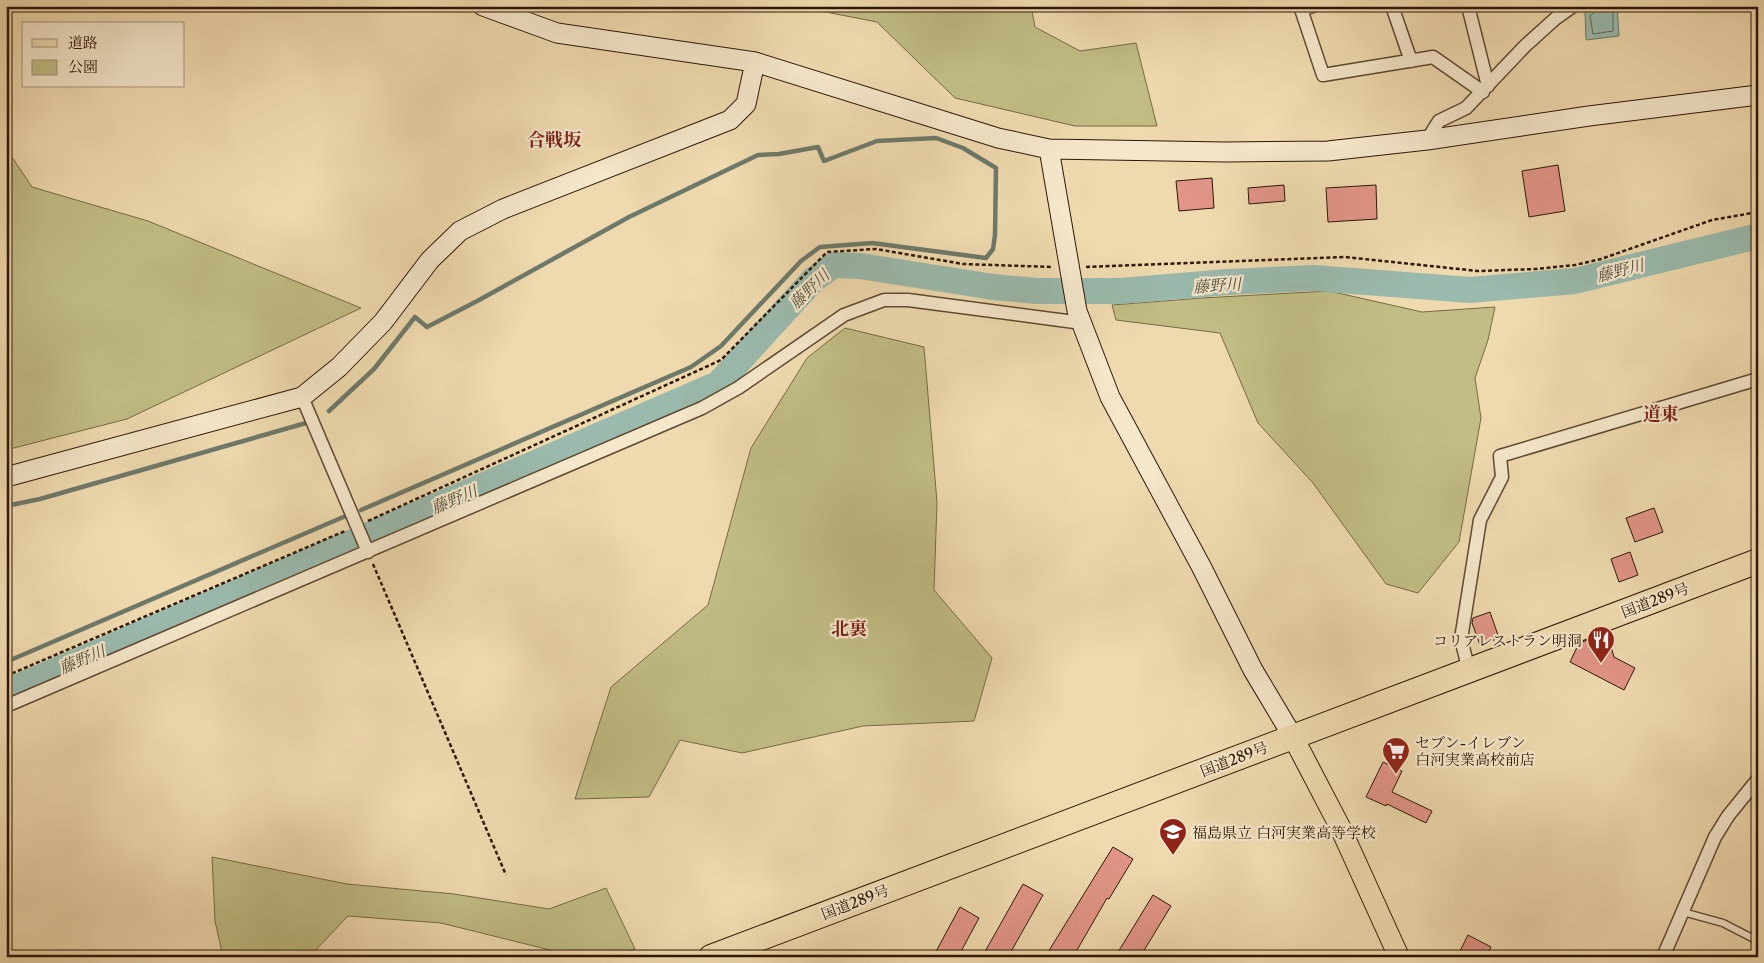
<svg xmlns="http://www.w3.org/2000/svg" width="1764" height="963" font-family="'Libre Caslon Text','Noto Serif JP',serif">
<rect width="100%" height="100%" fill="#efdaaf"/>
<filter id="stains"><feTurbulence type="fractalNoise" baseFrequency=".004" numOctaves="4"/><feColorMatrix values="0 0 0 0 .2 0 0 0 0 .09 0 0 0 0 .02 0 0 0 .5 -.17"/></filter>
<radialGradient id="worn" r=".72"><stop offset=".6" stop-color="#630" stop-opacity="0"/><stop offset="1" stop-color="#630" stop-opacity=".3"/></radialGradient>
<path fill="#c1bd85" stroke="#776a45" d="M795,6H1031L1035,27L1080,51L1136,43L1157,126H1075L955,98L877,22Z
M6,148L32,187L148,221L361,308L127,419L6,450Z
M1329,291L1422,312L1495,307L1488,340L1475,378L1481,418L1459,542L1418,593L1386,584L1313,483L1258,423L1220,333L1116,320L1112,305L1202,298Z
M845,328L924,347L937,502L934,590L992,658L974,721L863,726L742,753L680,740L649,797L575,799L611,687L708,605L751,448L807,358Z
M212,857L347,884L454,894L549,909L606,888L635,949L615,957H559L550,950L441,923L348,916L309,957H223L215,921Z"/>
<path fill="#9abaad" stroke="#6e796a" d="M1597,6H1617L1619,36L1586,40L1585,11Z"/>
<g fill="none" stroke-linecap="round" stroke-linejoin="round">
<path stroke="#646859" stroke-width="1" d="M1597,6L1596,11L1590,16L1593,34L1613,31V6"/>
<path stroke="#6e796a" stroke-width="4.5" d="M329,411L374,369L415,317L427,327L481,299L629,217L758,155L779,154L818,147L824,161L877,141L936,138L963,148L996,168L995,235L993,249L986,258L872,243L820,247L801,261L721,346L691,367L361,510
M6,506L40,499L306,423
M6,662L348,515"/>
<path stroke="#9abaad" stroke-width="26" d="M6,692L718,384L813,280L834,265L860,266L993,287L1037,291H1120L1228,282L1314,278L1470,290L1575,281L1758,236"/>
</g>
<path fill="#e29587" stroke="#2d1705" d="M1558,165L1565,211L1529,217L1522,171Z
M1212,178L1214,208L1179,211L1176,181Z
M1284,185L1285,201L1249,204L1248,188Z
M1376,185L1377,219L1328,222L1326,188Z
M1654,508L1663,532L1635,542L1626,518Z
M1630,552L1638,575L1619,582L1611,559Z
M1490,612L1499,638L1480,645L1472,623L1473,618Z
M1607,633L1614,657L1635,668L1624,690L1570,662L1579,643Z
M1383,762L1402,771L1392,792L1432,811L1426,823L1387,804L1386,806L1366,797Z
M1113,847L1133,859L1109,899L1107,898L1073,957H1045Z
M1023,884L1043,895L1008,957H982Z
M1153,895L1171,906L1140,957H1115Z
M960,907L979,918L958,957H933Z
M1468,935L1491,947L1486,957H1457Z"/>
<g fill="none" stroke-linecap="round" stroke-linejoin="round">
<defs>
<path id="lane" d="M1683,912L1723,923L1758,941"/>
<path id="street" d="M1300,6L1323,75L1433,57L1483,92
M1392,6L1411,61
M1468,6L1488,86
M1301,10L1313,6
M1427,140L1439,121L1466,108L1525,46L1556,18L1573,6
M302,397L368,552
M1469,671L1461,639L1480,520L1502,477L1500,456L1758,379
M6,706L702,408L738,388L844,315L884,300H908L1082,323
M1663,957L1715,837L1728,816L1758,779"/>
<path id="secondary" d="M483,6L557,33L755,62L998,138L1049,149L1225,152L1328,151L1427,140L1589,116L1758,95
M1049,149L1077,311L1110,397L1202,568L1253,670L1293,737
M6,477L302,397L339,367L383,322L430,260L460,231L503,209L730,120L746,104L755,62"/>
<path id="primary" d="M1293,737L1340,827L1399,957"/>
<path id="highway" d="M711,957L1758,561"/>
</defs>
<use href="#lane" stroke="#5e4830" stroke-width="9"/>
<use href="#street" stroke="#5e4830" stroke-width="15"/>
<use href="#secondary" stroke="#2d1705" stroke-width="21"/>
<use href="#primary" stroke="#2d1705" stroke-width="22"/>
<use href="#highway" stroke="#2d1705" stroke-width="26"/>
<path stroke="#2d1705" stroke-width="2.5" stroke-dasharray="4 2.5" stroke-linecap="butt" d="M1086,267L1345,257L1478,271L1536,269L1575,265L1601,259L1712,220L1758,212
M368,521L721,360L827,252L876,249L963,264L1053,267
M373,564L506,875
M6,676L345,531"/>
<use href="#lane" stroke="#f5e7cb" stroke-width="6"/>
<use href="#street" stroke="#f5e7cb" stroke-width="12"/>
<use href="#secondary" stroke="#f5e7cb" stroke-width="19"/>
<use href="#primary" stroke="#efdaaf" stroke-width="20"/>
<use href="#highway" stroke="#efdaaf" stroke-width="24"/>
</g>
<defs>
<symbol id="restaurant-pin" viewBox="-11 -11 22 30"><path d="M0 17L-7.5 6A9.5 9.5 0 1 1 7.5 6Z" fill="#8f2418" stroke="#f5e7cb"/><path d="M-5-6h1v4h1v-4h1v4h1v-4h1v5L-1.5 .5V6h-2V.5L-5-1ZM5-6V6H3V1.5H1.5Q1.5-4 5-6Z" fill="#fff"/></symbol>
<symbol id="supermarket-pin" viewBox="-11 -11 22 30"><path d="M0 17L-7.5 6A9.5 9.5 0 1 1 7.5 6Z" fill="#8f2418" stroke="#f5e7cb"/><path d="M-6-5.5h2.5l.6 2H6L4.5 2H-2.5L-4.4-4H-6ZM-1.5 3.2a1.3 1.3 0 1 0 .1 0ZM3 3.2a1.3 1.3 0 1 0 .1 0Z" fill="#fff"/></symbol>
<symbol id="school-pin" viewBox="-11 -11 22 30"><path d="M0 17L-7.5 6A9.5 9.5 0 1 1 7.5 6Z" fill="#8f2418" stroke="#f5e7cb"/><path d="M0-5L7-2L0 1L-7-2ZM-4 1L0 2.5L4 1V4Q0 6-4 4Z" fill="#fff"/></symbol>
</defs>
<g fill-rule="evenodd">
<use href="#restaurant-pin" x="1585" y="624" width="32" height="43"/>
<use href="#supermarket-pin" x="1380" y="735" width="32" height="43"/>
<use href="#school-pin" x="1157" y="816" width="32" height="43"/>
</g>
<g text-anchor="middle" dominant-baseline="central" stroke-width="4.5" stroke-linejoin="round" paint-order="stroke">
<g font-size="15" fill="#2d1705" stroke="#f5e7cb">
<text transform="translate(1655 600) rotate(-21)">国道289号</text>
<text transform="translate(1234 759) rotate(-21)">国道289号</text>
<text transform="translate(855 902) rotate(-21)">国道289号</text>
</g>
<g font-size="15" fill="#2d1705" stroke="#f5e7cb" text-anchor="start">
<text x="1582" y="640" text-anchor="end">コリアレストラン明洞</text>
<text x="1415" y="742">セブン-イレブン<tspan x="1415" dy="17">白河実業高校前店</tspan></text>
<text x="1192" y="832">福島県立 白河実業高等学校</text>
</g>
<g font-size="16" font-style="italic" fill="#535040" stroke="#f5e7cb">
<text transform="translate(1620 270) rotate(-14)">藤野川</text>
<text transform="translate(1217 285) rotate(-4)">藤野川</text>
<text transform="translate(809 289) rotate(-44)">藤野川</text>
<text transform="translate(454 499) rotate(-23)">藤野川</text>
<text transform="translate(82 659) rotate(-23)">藤野川</text>
</g>
<g font-size="18" font-weight="bold" fill="#7a1f14" stroke="#f5e7cb">
<text x="554" y="140">合戦坂</text>
<text x="1661" y="414">道東</text>
<text x="849" y="629">北裏</text>
</g>
</g>
<rect width="1764" height="963" fill="none" stroke="#efdaaf" stroke-width="25"/>
<rect x="8" y="8" width="1749" height="948" fill="none" stroke="#2d1705" stroke-width="2.5"/>
<rect x="12" y="12" width="1739" height="938" fill="none" stroke="#2d1705"/>
<rect x="22" y="22" width="162" height="65" fill="#f5e7cb" stroke="#a5947c"/>
<rect x="32" y="39" width="25" height="8" fill="#efdaaf" stroke="#a5947c"/>
<text x="68" y="48" font-size="15" fill="#2d1705">道路</text>
<rect x="32" y="60" width="25" height="15" fill="#c1bd85" stroke="#a5947c"/>
<text x="68" y="72" font-size="15" fill="#2d1705">公園</text>
<rect width="100%" height="100%" filter="url(#stains)"/>
<rect width="100%" height="100%" fill="url(#worn)"/>
</svg>
